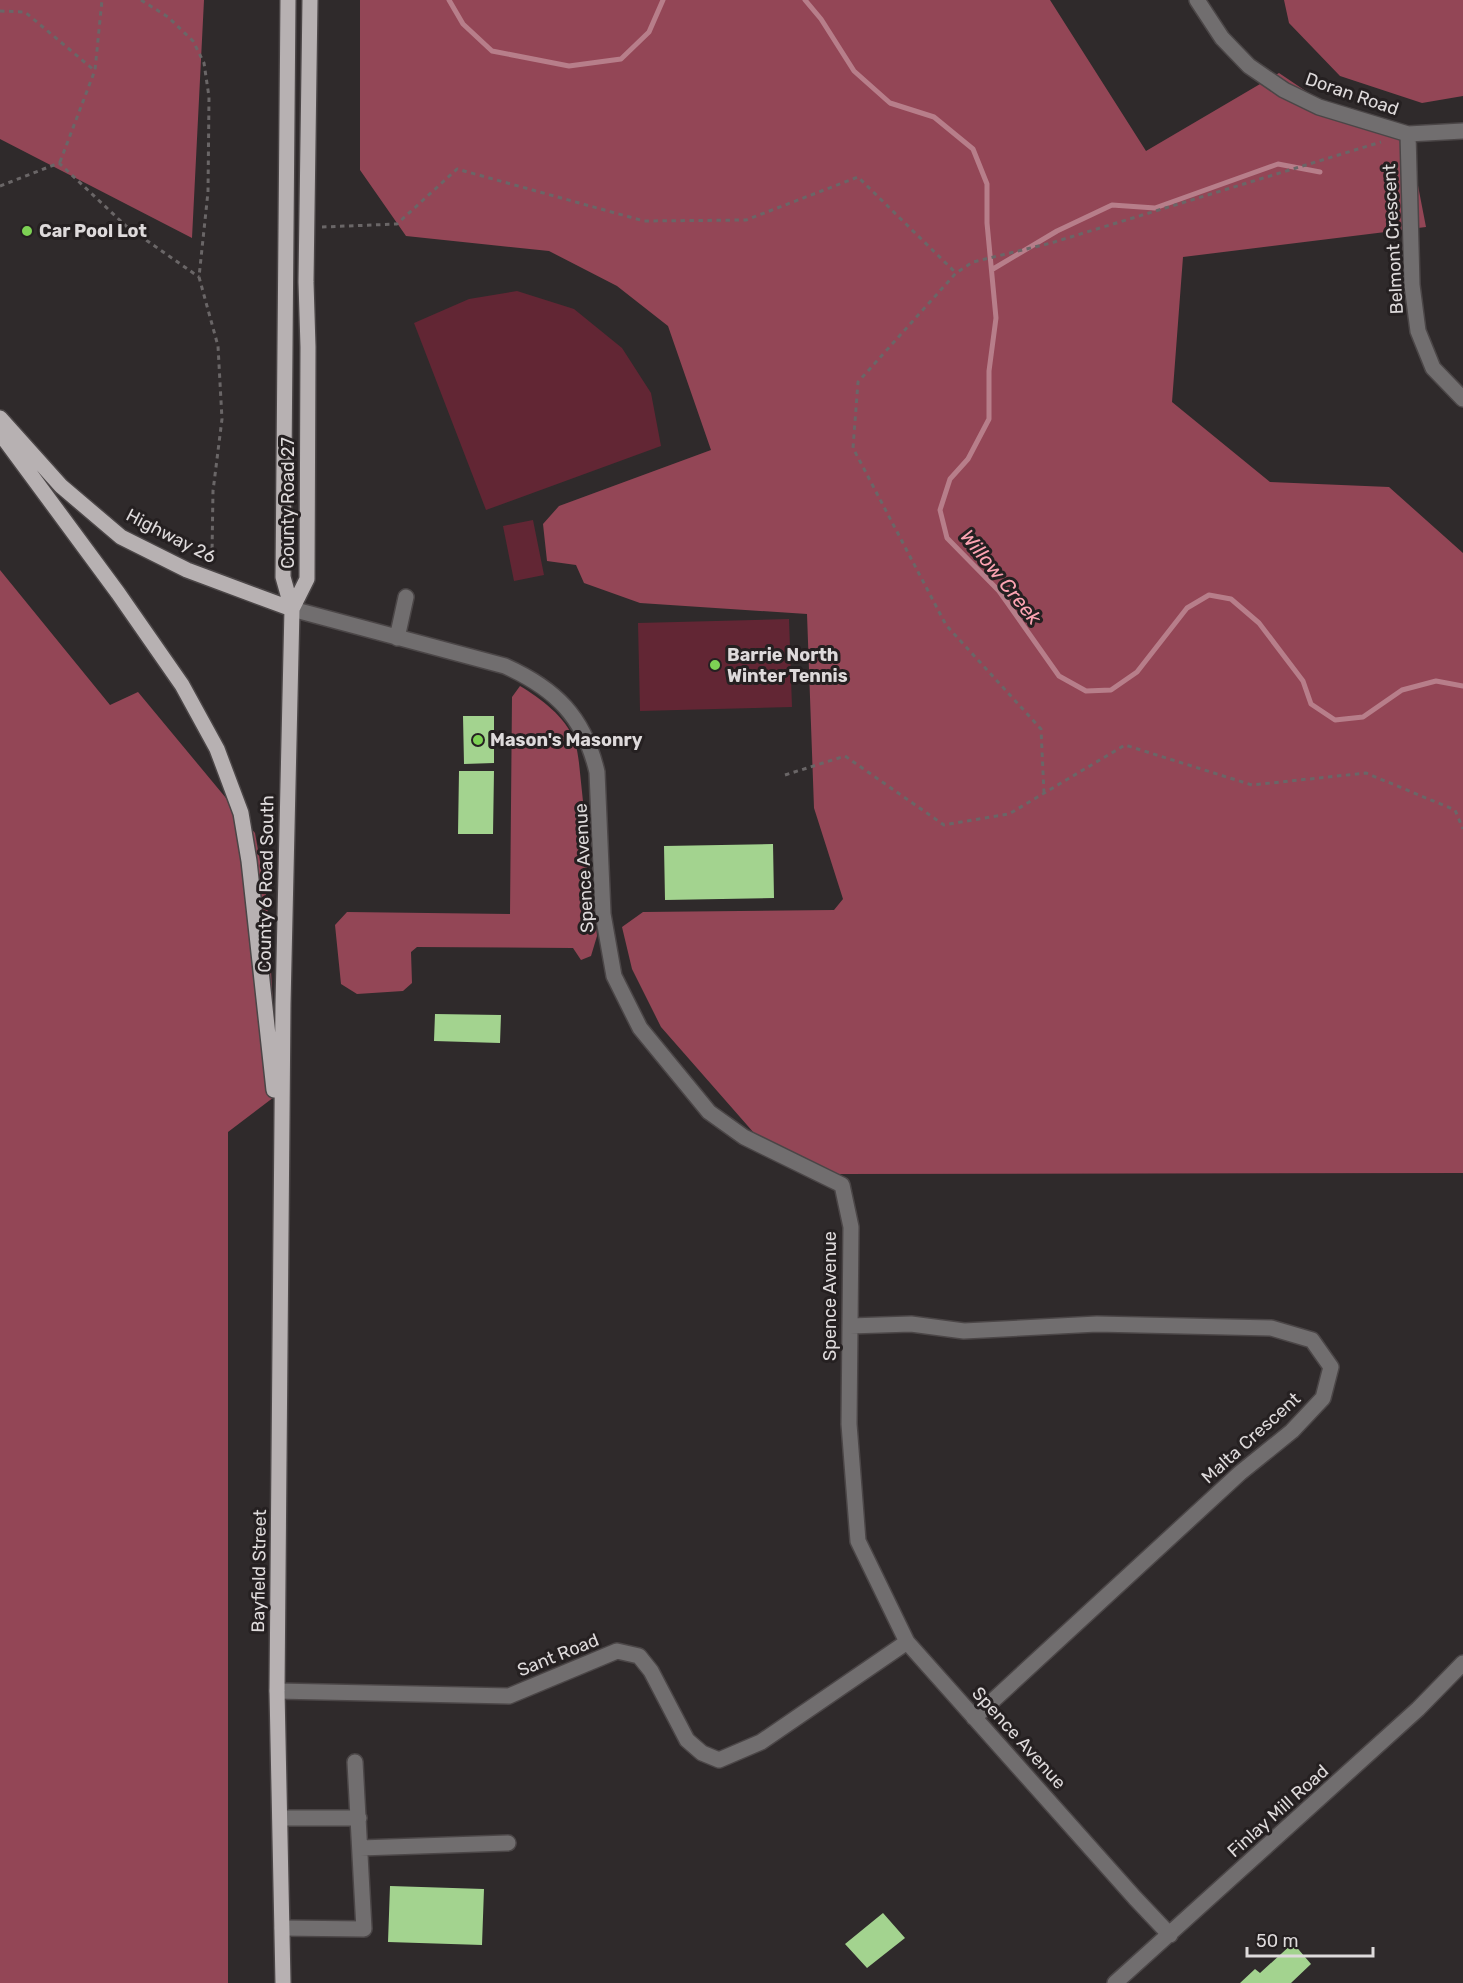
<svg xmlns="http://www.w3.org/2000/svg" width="1463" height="1983" font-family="Rubik,sans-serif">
<rect width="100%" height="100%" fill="#2f2a2b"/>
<path fill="#622634" d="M517,291L574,309L622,348L651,393L661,446L486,510L414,323L469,299Z
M533,520L544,575L514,581L503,526Z
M789,619L792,707L640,711L638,623Z"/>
<path fill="#934656" d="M0,0H204L192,238L0,139Z
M360,0H1050L1146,151L1279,73L1319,100L1408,134L1426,227L1183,257L1172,402L1270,482L1389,487L1463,553V1173L832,1174L754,1133L661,1027L632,969L622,927L643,912L834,910L843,899L814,808L807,614L640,603L584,583L576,565L547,561L543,524L559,506L711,450L668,326L617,286L549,251L406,236L360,170Z
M1284,0H1463V96L1422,103L1340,76L1289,23Z
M0,570L110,705L138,692L255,833L267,901L278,1094L228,1132V1983H0Z
M520,686C540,698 566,717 574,740C577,747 578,756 579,763L597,936L591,956L581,960L573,948L417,947L411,952L412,983L403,991L357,994L341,984L335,925L347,912L510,914L512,697Z"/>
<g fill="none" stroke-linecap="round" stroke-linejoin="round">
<path stroke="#b77e8a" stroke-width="5" d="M449,0L463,24L492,51L569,66L621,59L649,32L663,0
M805,0L821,19L854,71L890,103L934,117L973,149L987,184V223L996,318L989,371V419L968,459L950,479L940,510L947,538L999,591L1059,676L1086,691L1111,690L1137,672L1187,608L1209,595L1231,599L1259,623L1303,681L1311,704L1335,720L1363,717L1402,690L1436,681L1463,686
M993,269L1057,231L1112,205L1155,208L1278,164L1320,172"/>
</g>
<path fill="#a3d38f" d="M463,716H494V763L464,764Z
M459,771H494L493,834H458Z
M773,844L774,898L665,900L664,846Z
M435,1014L501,1015L500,1043L434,1041Z
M390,1886L484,1889L482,1945L388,1942Z
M883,1913L905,1938L867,1968L845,1944Z
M1293,1943L1311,1964L1291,1983H1240L1255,1969L1260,1973Z"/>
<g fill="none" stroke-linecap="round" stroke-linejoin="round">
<defs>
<path id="minor" d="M1197,0L1222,38L1249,66L1284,90L1319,107L1408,134L1463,131
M1408,134L1412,285L1418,331L1433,368L1463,399
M292,609L505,666C556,689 584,717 597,772L603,914L614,976L640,1028L709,1112L744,1137L842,1185L851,1227L849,1424L858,1541L907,1642L1135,1898L1170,1935
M397,638L406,597
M850,1326L911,1324L964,1331L1097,1324L1271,1328L1312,1340L1331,1367L1323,1398L1292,1431L1240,1473L974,1718
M277,1691L509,1696L617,1651L639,1656L651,1671L687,1740L702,1753L719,1760L761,1742L907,1642
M280,1818H359
M360,1848L508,1843
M282,1928L364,1929L355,1762
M1115,1983L1418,1709L1463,1663"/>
<path id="major" d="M0,418L61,486L121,537L187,570L292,609
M0,433L118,593L182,685L217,749L241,813L249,861L274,1090
M292,609L307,579L308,347L306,282L310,0
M283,1983L277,1691L283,1004L292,609L283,577L288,0"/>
</defs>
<use href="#minor" stroke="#4b4647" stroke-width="18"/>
<use href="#major" stroke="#4b4647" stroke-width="18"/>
<path stroke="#6a6667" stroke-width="3" stroke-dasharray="4.5 4.5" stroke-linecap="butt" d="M141,0L168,17L193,41L204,63L209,97L208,192L199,277L218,346L222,419L213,491L212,553L209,564
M0,11L25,12L94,70
M60,162L95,70L102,0
M0,186L59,163L126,226L199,277
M322,227L397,224L457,169L644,221L746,220L858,177L956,273
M785,775L845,756L944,825L1009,814L1125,745L1252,785L1366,773L1455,810L1463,829
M1044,793L1041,729L946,625L853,448L858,382L956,273L973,262L1051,243L1381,142"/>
<use href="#minor" stroke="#716e6f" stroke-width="15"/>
<use href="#major" stroke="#b7b1b2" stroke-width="15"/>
</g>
<g fill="#7dd154" stroke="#252021" stroke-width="2">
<circle cx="27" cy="231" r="6"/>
<circle cx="715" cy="665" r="6"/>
<circle cx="478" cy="740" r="6"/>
</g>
<g text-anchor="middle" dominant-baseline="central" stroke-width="6" stroke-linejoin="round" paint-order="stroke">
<g font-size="18" fill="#dedadb" stroke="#252021">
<text transform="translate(1352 94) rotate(19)">Doran Road</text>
<text transform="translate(1393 239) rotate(-93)">Belmont Crescent</text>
<text transform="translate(288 503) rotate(-90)">County Road 27</text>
<text transform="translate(171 536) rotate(27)">Highway 26</text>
<text transform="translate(584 868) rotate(-93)">Spence Avenue</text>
<text transform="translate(266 884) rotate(-89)">County 6 Road South</text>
<text transform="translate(830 1296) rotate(-90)">Spence Avenue</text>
<text transform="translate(1251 1438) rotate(-42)">Malta Crescent</text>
<text transform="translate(259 1571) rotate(-89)">Bayfield Street</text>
<text transform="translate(558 1655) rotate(-22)">Sant Road</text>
<text transform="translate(1019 1738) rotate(48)">Spence Avenue</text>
<text transform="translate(1278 1811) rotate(-42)">Finlay Mill Road</text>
</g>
<g font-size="18" font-weight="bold" fill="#dedadb" stroke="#252021" text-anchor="start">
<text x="39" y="231">Car Pool Lot</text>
<text x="727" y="655">Barrie North<tspan x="727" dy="21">Winter Tennis</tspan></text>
<text x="490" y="740">Mason's Masonry</text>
</g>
<g font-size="20" font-style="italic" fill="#fda4b3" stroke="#252021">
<text transform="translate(1001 577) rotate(51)">Willow Creek</text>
</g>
</g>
<path d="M1247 1947v9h126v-9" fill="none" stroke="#dedadb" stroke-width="3"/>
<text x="1256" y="1947" font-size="18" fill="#dedadb" stroke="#252021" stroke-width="4.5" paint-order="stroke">50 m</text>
</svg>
